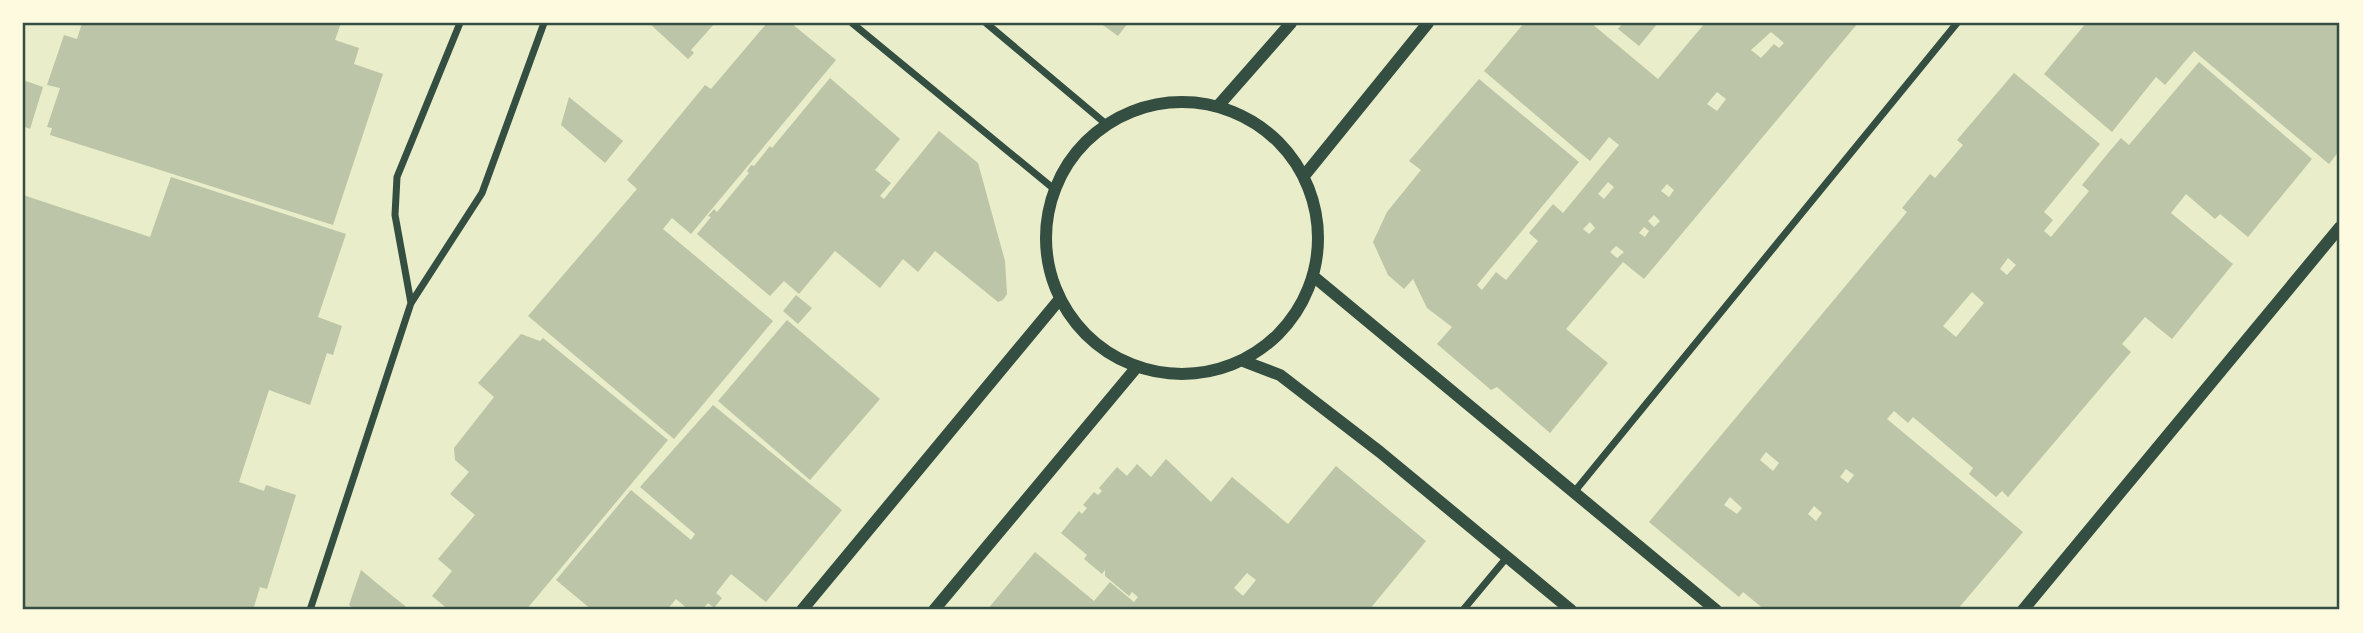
<svg xmlns="http://www.w3.org/2000/svg" width="2363" height="633" font-family="Roboto,sans-serif">
<rect width="100%" height="100%" fill="#e9edc9"/>
<path fill="#bcc5a7" fill-rule="evenodd" d="M82,23H341L335,40L359,48L354,64L383,74L333,225L50,135L52,128L47,127L60,88L47,85L64,35L77,39Z
M649,23H715L691,50L694,53L688,59Z
M767,23H791L836,60L691,234L672,218L663,229L773,321L674,439L528,316L637,189L627,180L705,85L711,89Z
M1100,23H1128L1118,36Z
M1524,23H1591L1658,79L1705,23H1858L1644,279L1623,262L1566,329L1608,363L1550,433L1497,387L1491,390L1437,344L1452,327L1427,308L1413,279L1404,289L1388,275L1373,242L1387,212L1421,170L1409,161L1479,79L1579,162L1477,285L1482,290L1496,272L1506,280L1538,241L1529,233L1553,204L1563,213L1619,145L1609,137L1590,161L1484,71ZM1771,32L1784,43L1779,48L1774,44L1761,58L1751,50ZM1717,92L1726,99L1717,111L1707,104ZM1608,182L1614,187L1604,199L1598,194ZM1667,184L1674,190L1669,197L1661,191ZM1654,215L1660,221L1654,227L1648,221ZM1590,222L1595,228L1589,234L1583,229ZM1644,227L1649,231L1645,237L1639,233ZM1616,246L1624,252L1617,258L1610,252Z
M1623,23H1658L1639,46L1618,29Z
M2086,23H2340V150L2329,164L2194,51L2165,85L2156,77L2112,132L2044,74Z
M2199,62L2312,159L2248,237L2220,214L2215,219L2186,194L2171,213L2233,264L2172,339L2145,317L2122,344L2131,352L2008,497L2002,491L1996,497L1969,474L1973,468L1913,417L1908,423L1894,411L1887,419L2023,532L1957,610H1765L1743,592L1739,597L1649,522L1907,212L1902,208L1930,174L1935,178L1963,145L1957,140L2014,73L2100,144L2044,212L2053,220L2044,231L2051,237L2089,191L2082,185L2109,152L2121,138L2129,145ZM2008,258L2016,265L2007,275L2000,269ZM1972,292L1984,303L1956,337L1943,326ZM1766,452L1779,463L1773,471L1760,460ZM1846,469L1854,475L1848,483L1840,477ZM1730,497L1742,508L1737,514L1724,505ZM1814,506L1822,513L1816,521L1808,514Z
M830,78L900,139L875,170L891,183L880,196L884,199L939,131L978,163L1005,261L1007,294L1003,300L998,302L935,251L918,272L903,259L880,288L835,251L799,294L784,281L770,296L697,234L711,217L708,216L714,209L717,212L749,173L747,171L751,165L754,166L770,146L772,148Z
M23,80L43,87L30,129L23,126Z
M569,97L623,141L605,163L561,125Z
M171,177L346,234L318,317L342,326L333,355L327,353L310,405L269,390L239,482L264,491L266,485L296,495L267,589L260,587L253,610L240,608V610H23V195L150,237Z
M796,295L812,308L798,324L783,311Z
M787,320L880,399L810,480L718,401Z
M521,334L540,341L543,338L668,440L526,610H449L432,596L452,571L438,559L475,515L450,494L469,472L455,460L454,448L494,397L478,383Z
M713,405L842,510L766,602L731,574L716,593L722,598L714,608L708,603L702,610H689L676,599L667,610H592L556,580L631,490L691,540L695,534L640,487Z
M1166,459L1211,502L1232,477L1288,524L1336,466L1426,541L1369,610H987L1035,552L1094,601L1110,582L1134,602L1138,597L1132,592L1129,596L1105,576V570L1102,574L1084,559L1087,555L1061,533L1079,511L1082,514L1087,508L1083,505L1094,492L1098,495L1102,491L1099,488L1117,467L1127,476L1137,464L1151,477ZM1247,573L1256,580L1243,596L1234,588Z
M361,570L379,585L410,610H355L349,605Z"/>
<g fill="none" stroke-linecap="round" stroke-linejoin="round">
<path stroke="#344e41" stroke-width="7" d="M852,23L1054,189
M986,23L1106,124
M411,303L395,215L397,177L460,23
M1575,491L1957,23
M310,610L411,303L482,193L544,23
M1463,610L1508,556"/>
<path stroke="#344e41" stroke-width="12" d="M1046 238a136 136 0 1 1 272 0a136 136 0 1 1-272 0Z
M1218,106L1291,23
M1304,176L1428,23
M1313,276L1716,610
M1243,361L1280,375L1380,452L1571,610
M802,610L1059,300
M934,610L1136,368
M2023,610L2340,227"/>
</g>
<rect width="2363" height="633" fill="none" stroke="#fefae0" stroke-width="49"/>
<rect x="24" y="24" width="2314" height="584" fill="none" stroke="#344e41" stroke-width="2.5"/>
</svg>
